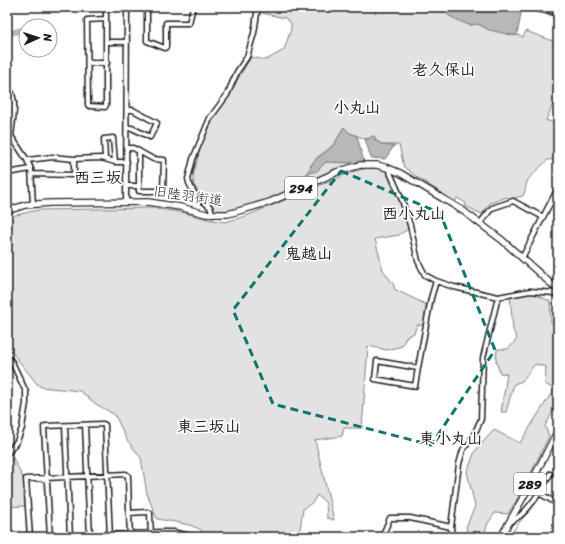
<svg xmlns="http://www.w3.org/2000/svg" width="565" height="544" font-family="Sriracha,'Klee One',sans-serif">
<rect width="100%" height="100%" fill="#fff"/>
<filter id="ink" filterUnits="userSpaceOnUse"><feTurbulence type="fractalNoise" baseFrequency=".025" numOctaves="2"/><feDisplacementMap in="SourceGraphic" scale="8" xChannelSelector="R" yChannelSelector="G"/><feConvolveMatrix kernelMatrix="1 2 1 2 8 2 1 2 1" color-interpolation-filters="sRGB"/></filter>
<g filter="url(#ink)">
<path fill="#e2e2e2" stroke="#7f7f7f" d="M263,7H441L448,15L470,25L477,24L491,30L503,32L512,36L517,35L523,37L526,31L553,41L558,46V93L546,120L558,124V161C555,160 551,159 548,160C546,161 529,178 528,180C525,185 526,191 523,196L509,199L507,197L490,203L482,214L465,206L466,203L457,198L455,202L417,177L404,167L399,145H383L375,140V137L365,139L350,133L343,128C338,141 330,149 319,156C315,159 313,163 310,166L318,170C325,160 328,161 340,162C345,163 348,161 353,163V165L335,169L278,198L235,210L215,211L210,202L201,195L194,186L193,177L201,144L215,117L251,57L266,60L284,50L291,29V23L285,18L262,13Z
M519,7H558V17L522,9Z
M368,168L380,169L387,172L403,207L408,229L399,235L375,239L383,270L394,285V289L427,305L424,325H417L414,333L406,337L402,346L387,350L368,346L362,428H344L342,436L315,440L334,520L327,518L326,503L317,495L313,502L303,509L299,537H208C204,535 204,533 201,530C193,524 168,521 157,519L147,494L141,458L127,440L115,415L96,404L80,391L41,387L37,384L7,346V217L38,210L153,208L185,213L207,219L225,222L246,216L354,171Z
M532,293L550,301L551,322L558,326V402L545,426L549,436L522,491L508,514L495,513L488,523L483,537H468L466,527L475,506L467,472L475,451L494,430L520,443L554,389L545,384L546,367L535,364L522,381L514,384L506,412H501L507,374L500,373L496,361L497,349H508L517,339L513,330L510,295Z
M13,458L25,482V506L7,507V462Z"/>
<path fill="#b8b8b8" stroke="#7a7a7a" d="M441,7H519L522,9L517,35C513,36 494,31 489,30C485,28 481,25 477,24C475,24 473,25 471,25C461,23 446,16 441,7Z
M344,127L350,133L357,136L364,162L353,163L326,162L317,171L306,174L315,160L334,145Z
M372,136H374L375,140L383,145L394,146L385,159L371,158L365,139H369Z"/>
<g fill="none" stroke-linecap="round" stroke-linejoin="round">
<path stroke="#7a7a7a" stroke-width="1" d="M542,493L558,469
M510,537C517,521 532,511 541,496"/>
<path stroke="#b8b8b8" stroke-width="6" d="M7,34L26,29"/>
<defs>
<path id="minor" d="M147,7V41L165,48L166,47V23H189L193,7
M531,7L555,12L558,15
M106,19L87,20L88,105L90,106L105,107L106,105V7
M107,42H127
M88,63H107
M7,90L12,93L14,102V111L11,136L27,160L31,169L33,204
M127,128H132L150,137L157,123L133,110H127
M127,148H133L153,159L164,160L163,191H139V151
M74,159L101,158L115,162H127
M105,159L104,139L113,138L115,162
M27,160L53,157L74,159V175L32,174
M388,168L402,200L410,225L418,261L425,275L436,281L454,287L498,297L530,291L554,293L558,292
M7,173L31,169
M126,186H139
M126,202L127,7
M213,215L210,207L194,193L189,183L188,179L193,159L210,118L227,95L237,72L247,57L254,33L258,7
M480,223L492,208L513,201L543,217
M522,258L558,188
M7,357L12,362L26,392V403L22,428L17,441L7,454
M377,361L418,368L415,386L375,379Z
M418,368L431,298L436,281
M85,425L90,537
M65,426L70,537
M539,493L550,474
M129,513L130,537
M508,523C522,517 530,506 539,493L558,504
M30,537L26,479L126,474L128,476L129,513L147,512L150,513L151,537
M49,537L162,532H173L194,537
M50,537L44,427L46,426L103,424L105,425L110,537
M382,537L390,518H410L451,527
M452,537L451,527L459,464L463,450L474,435L481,419L483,358L498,297"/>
<path id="highway" d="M7,211L25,205L50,203L148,202L180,207L206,214H228L270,202L337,172L360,165H377L388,168L400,173L462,210L502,240L558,290
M501,537L529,487L558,430"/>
</defs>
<use href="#minor" stroke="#1c1c1c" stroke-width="7"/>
<use href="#highway" stroke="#1c1c1c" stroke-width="8"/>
<use href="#minor" stroke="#fff" stroke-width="4"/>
<use href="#highway" stroke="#fff" stroke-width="5.5"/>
</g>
</g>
<path fill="none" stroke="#0f766e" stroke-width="3" stroke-dasharray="8 5" stroke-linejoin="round" d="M341,171L440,213L495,350L431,445L273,404L233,310Z"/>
<g text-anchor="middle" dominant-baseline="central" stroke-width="3.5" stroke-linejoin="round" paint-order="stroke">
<g fill="#fff" stroke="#606060" stroke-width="1">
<rect x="285" y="177" width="32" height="22" rx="3"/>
<rect x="514" y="473" width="32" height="22" rx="3"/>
</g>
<g font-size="13" font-weight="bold" fill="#1c1c1c">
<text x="301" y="188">294</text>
<text x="530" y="484">289</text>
</g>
<g font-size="14" fill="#1c1c1c" stroke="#fff">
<text transform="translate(188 196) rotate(8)">旧陸羽街道</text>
</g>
<g font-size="16" font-weight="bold" fill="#1c1c1c" stroke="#fff">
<text x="444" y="69">老久保山</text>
<text x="357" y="107">小丸山</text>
<text x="98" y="177">西三坂</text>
<text x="414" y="213">西小丸山</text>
<text x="309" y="253">鬼越山</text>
<text x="209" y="426">東三坂山</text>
<text x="451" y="438">東小丸山</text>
</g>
</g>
<rect width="565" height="544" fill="none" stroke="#fff" stroke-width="24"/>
<rect x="12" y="12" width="541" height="520" fill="none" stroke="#1c1c1c" stroke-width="1.5" filter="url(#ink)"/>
<g transform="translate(38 38) rotate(87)"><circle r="19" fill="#ffffff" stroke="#a4a4a4"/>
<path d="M0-3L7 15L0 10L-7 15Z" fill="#1c1c1c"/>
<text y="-6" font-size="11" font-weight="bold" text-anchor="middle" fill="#1c1c1c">N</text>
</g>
</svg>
